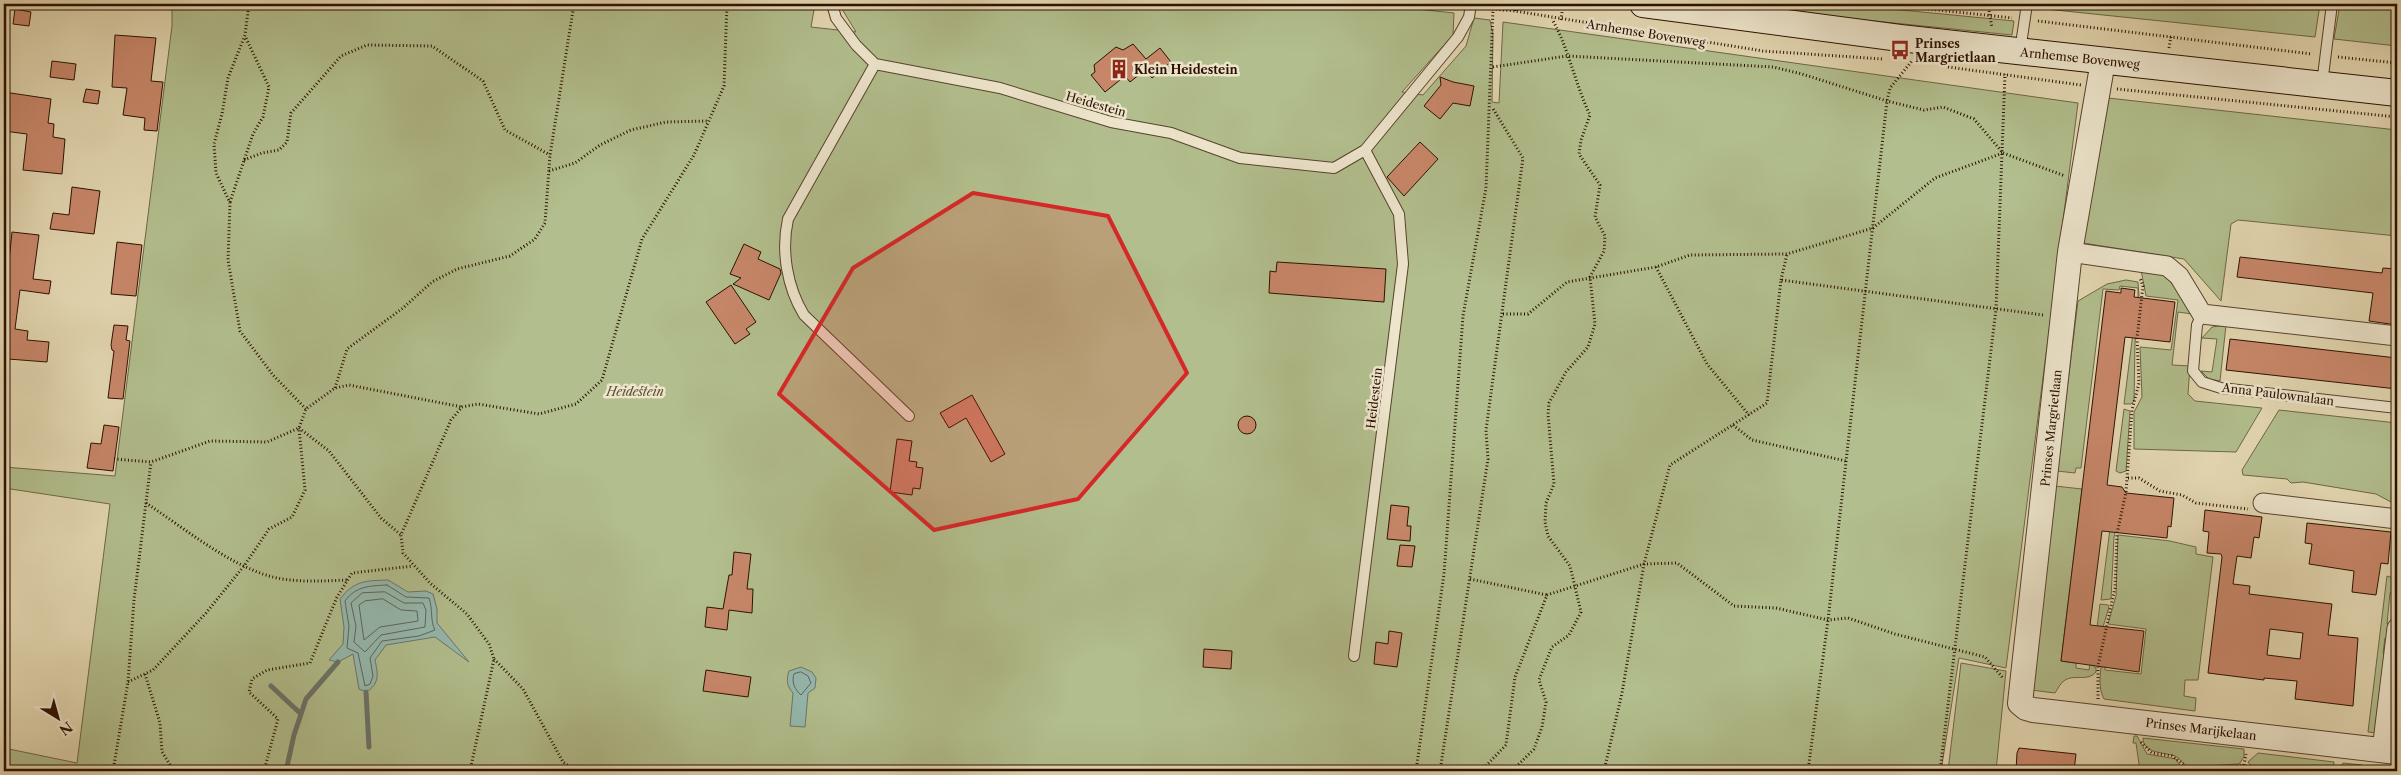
<svg xmlns="http://www.w3.org/2000/svg" width="2401" height="775" font-family="'Libre Caslon Text',serif">
<rect width="100%" height="100%" fill="#e3d7b1"/>
<filter id="stains"><feTurbulence type="fractalNoise" baseFrequency=".004" numOctaves="4"/><feColorMatrix values="0 0 0 0 .2 0 0 0 0 .09 0 0 0 0 .02 0 0 0 .5 -.17"/></filter>
<radialGradient id="worn" r=".72"><stop offset=".6" stop-color="#630" stop-opacity="0"/><stop offset="1" stop-color="#630" stop-opacity=".3"/></radialGradient>
<path fill="#b2be8d" stroke="#6e6746" d="M172,4H815L811,27L856,32L842,9L841,4H1370L1454,13L1453,35L1402,92L1423,95L1466,46L1474,18L1490,20L1493,34L1492,102L1499,103L1503,22L2078,103L2006,668L1959,658L1941,771H4V748L77,763L110,504L4,488V467L115,476L172,26Z
M1707,4H1840L2014,21L2012,35Z
M2037,4H2320L2315,37L2036,8Z
M2340,4H2397V46L2334,39Z
M2108,98L2397,130V236L2238,220L2231,224L2221,301L2184,259L2083,243Z
M2141,270L2167,276L2192,314L2178,312L2172,365L2190,366L2188,394L2195,401L2262,408L2236,452L2134,449V412L2142,397L2140,347L2171,350L2178,300L2146,296Z
M2126,280L2138,282L2139,296L2138,297V288L2120,286L2119,290L2103,289L2081,468H2076L2075,473L2057,471L2078,301L2107,284Z
M2137,301L2140,304L2135,342L2134,401L2131,404H2124Z
M2226,325L2220,381L2209,379L2201,371L2212,372L2217,339L2202,338L2212,327Z
M2124,409L2130,411L2126,471L2120,473L2116,471Z
M2279,410L2397,423V502L2393,503L2376,494L2303,482L2291,483L2287,479L2243,475L2242,470Z
M2055,486L2082,489L2061,661L2076,663V668L2089,670L2090,663L2096,668V672C2088,682 2075,674 2065,680C2060,683 2058,689 2055,693L2031,690Z
M2114,497L2119,516L2114,537L2111,599L2101,600Z
M2118,535L2170,541L2196,547V554L2213,557L2198,680H2185L2184,696L2196,698L2195,711L2104,699C2098,688 2100,673 2102,661L2105,662V670L2141,674L2146,629L2108,624L2116,596Z
M2387,576L2397,579L2396,593H2390L2387,624L2392,625L2390,638H2385L2383,653L2388,654L2378,733L2368,732Z
M2100,604L2108,605L2109,607L2093,660Z
M1961,663L2006,671L1996,771H1948Z
M2134,736H2137L2147,754L2176,759L2182,769L2154,766L2153,771H2140L2136,743H2133Z
M2143,738L2244,749V757L2239,764L2187,767C2183,764 2180,758 2175,756C2165,752 2143,754 2143,738Z
M2258,753L2334,762L2333,771H2255L2248,762Z
M2343,763L2362,765L2361,771H2338Z
M2243,767L2249,771H2204Z"/>
<path fill="#95b9af" stroke="#6b7569" d="M388,580L408,592L426,591L433,594L437,609V623L469,662L435,637L386,645L375,660C378,674 380,684 366,692L359,689L353,654L338,662L329,660L343,644L344,627L340,599C355,580 365,581 388,580Z
M801,667L812,672L816,678L815,688L808,693L805,727L790,726L793,693C787,686 786,681 789,671Z"/>
<g fill="none" stroke-linecap="round" stroke-linejoin="round">
<path stroke="#606458" stroke-width="1" d="M387,585L406,597L429,598C433,609 430,621 435,630L419,636L382,641L370,658L373,676L370,684L365,686L358,653L347,648L349,626L345,601C356,586 369,586 387,585Z
M385,592L404,603H423L426,610L425,627L381,635L365,652L354,642L356,626L351,603L362,593Z
M383,599L401,610L417,611L418,621L380,627L364,640L359,605L365,601Z
M801,672L808,676L811,683L801,695C795,690 791,682 794,674Z"/>
<path stroke="#6b7569" stroke-width="5" d="M271,686L301,714
M366,692L369,747
M286,771L294,735L306,699L338,662"/>
</g>
<path fill="#c8876a" stroke="#2b1000" fill-rule="evenodd" d="M15,9L31,12L29,26L13,24Z
M115,35L156,38L151,81L163,82L157,131L144,130L145,118L123,115L127,88L112,87Z
M1133,44L1146,59L1160,48L1171,62L1152,78L1145,70L1130,82L1125,76L1105,92L1091,75L1095,72L1094,65L1116,47L1123,50Z
M52,61L76,64L74,80L50,77Z
M1440,77L1453,82L1474,86L1470,106L1453,103L1440,119L1424,106L1441,85Z
M86,89L100,91L98,104L83,102Z
M4,92L51,99L48,123L54,124L53,137L65,139L62,174L23,170L27,134L4,131Z
M1420,142L1438,159L1404,196L1387,177Z
M72,187L100,191L94,234L50,229L53,213L69,215Z
M12,232L39,235L33,279L51,281L49,294L20,290L15,329L28,331L27,340L49,342L47,362L8,359L9,352H4V260L9,261Z
M117,242L142,245L136,296L111,294Z
M744,244L761,252L758,259L780,269L781,273L769,300L733,284L741,278L730,274Z
M2240,257L2382,273L2383,268L2397,269V325L2369,321L2373,293L2237,277Z
M1277,262L1386,269L1384,302L1269,293L1270,271L1276,272Z
M731,285L756,322L746,329L750,334L735,344L706,302Z
M2121,288L2135,290L2134,297L2175,302L2170,342L2125,337L2107,485L2122,487L2126,493L2174,498L2171,527L2168,526L2167,538L2102,531L2090,625L2144,631L2139,672L2061,661L2106,291L2121,293Z
M114,325L128,326L126,340L130,341L123,399L108,398L114,351L112,350L111,345Z
M2230,339L2397,358V389L2226,370Z
M972,395L1005,454L991,462L966,418L949,428L940,413Z
M1238 425a9 9 0 1 1 18 0a9 9 0 1 1-18 0Z
M104,425L119,427L113,471L87,468L91,443L101,444Z
M897,439L912,441L909,461L917,462L916,467L923,468L920,489L913,488L912,495L890,492Z
M1391,505L1409,507L1407,526H1411L1410,541L1387,539Z
M2205,510L2262,517L2259,538L2254,537L2251,558L2237,556L2233,584L2250,586L2249,594L2332,604L2328,635L2358,638L2353,706L2295,699L2297,681L2264,678V680L2208,673L2222,557L2221,554L2207,553L2209,532L2203,531ZM2270,629L2303,633L2300,659L2267,655Z
M2307,523L2391,532L2388,564L2381,563L2376,595L2352,592L2354,571L2309,564L2312,544L2305,543Z
M1400,545L1415,546L1412,567L1397,566Z
M734,552L751,554L747,589H753L752,613L729,610L727,630L705,627L707,607L723,609L729,575H732Z
M1389,631L1402,633L1397,667L1374,664L1376,642L1388,644Z
M1204,649L1232,651L1231,669L1203,667Z
M706,670L751,677L748,697L703,691Z
M2019,748L2076,754L2074,771H2016L2017,753Z"/>
<g fill="none" stroke-linecap="round" stroke-linejoin="round">
<defs>
<path id="service" d="M832,4L836,18L856,45L875,64L1000,88L1111,122L1171,133L1240,158L1334,168L1365,150L1458,37L1469,17L1471,4
M2020,51L2027,4
M875,64L788,219C781,251 787,287 804,315L909,416
M2322,84L2332,4
M2202,314L2197,325L2193,371L2202,382L2221,388L2397,408
M1354,656L1403,264L1399,214L1365,150"/>
<path id="minor" d="M2070,252L2167,266L2179,276L2202,314L2397,336
M2263,503L2397,519
M2382,750L2397,628"/>
<path id="tertiary" d="M2103,61L2070,252L2020,703L2026,708L2033,710L2397,752"/>
<path id="secondary" d="M1643,4L1900,38L2397,93"/>
</defs>
<use href="#service" stroke="#59422c" stroke-width="12"/>
<use href="#minor" stroke="#59422c" stroke-width="21"/>
<use href="#tertiary" stroke="#59422c" stroke-width="26"/>
<use href="#secondary" stroke="#2b1000" stroke-width="28"/>
<path stroke="#2b1000" stroke-width="3" stroke-dasharray="1 2.5" stroke-linecap="butt" d="M249,4L245,35L228,78L222,114L214,144L216,173L230,203L228,260L240,331L273,375L306,409
M1447,4L1459,5
M1883,4L2012,18
M1988,4L1992,28
M1482,8L1515,11L1763,51L1883,59
M1515,11L1516,4
M1561,20L1563,4
M2038,21L2312,54
M2169,48L2171,36
M2338,57L2397,63
M1493,67L1567,56L1773,67L1802,74L1887,101L1924,110L1943,107L1974,119L2003,153L2065,176
M1948,67L2081,85
M2117,89L2397,117
M244,160L262,153L279,150L287,142L291,113L341,56L367,45L432,46L483,81L505,130L550,155
M549,171L575,163L600,145L631,130L666,122L708,121
M230,202L253,134L263,117L269,87L245,36
M1656,267L1707,364L1749,415
M1781,280L1787,254
M1503,314H1528L1567,282L1656,267L1690,255L1787,254L1873,228L1935,178L2003,153
M335,388L347,349L403,308L432,282L457,269L510,256L535,239L545,223L550,155L574,4
M1733,425L1752,440L1846,461
M299,428L329,451L381,518L401,535
M114,459L151,462L210,441L267,442L299,428L306,409L335,388L349,385L462,407
M2128,478H2139L2160,491L2182,495L2196,503L2248,509
M146,503C184,528 226,563 269,576C293,583 322,581 347,580
M1470,579L1547,595
M494,659L523,689L563,762L576,771
M145,674L160,723L162,752L174,771
M128,682L153,670L206,613L244,566L269,529L292,517L305,490L299,428
M2098,699V666L2115,588L2117,534L2126,492L2132,410L2139,383L2137,338L2143,286L2140,278
M2141,742L2152,753L2172,756L2190,769L2243,765L2252,771
M2244,765L2246,754
M113,771L128,682L134,600L151,462
M264,771L278,719L249,692L252,679L267,670L310,663L337,597L352,573L413,566
M470,771L494,659L489,644L467,614L430,583L403,553L401,535L444,436L451,420L462,407L478,404L539,414L576,404L602,380L642,239L694,155L724,86L727,4
M1416,771L1444,574L1463,316L1486,188L1493,9
M1440,771L1488,459L1486,430L1523,158L1492,107
M1481,771L1506,745L1515,677L1547,595L1644,564L1677,563L1734,606L1776,608L1828,620L1848,618L1895,634L1985,657L2003,678
M1516,771L1518,765L1534,749L1542,727L1546,702L1539,680L1546,662L1552,647L1569,635L1581,612L1570,566L1548,536L1545,522L1546,503L1554,484L1548,414L1549,403L1566,372L1588,347L1595,324L1590,277L1604,251L1605,236L1595,217L1600,185L1579,154L1581,140L1590,115C1575,84 1569,49 1552,19
M1604,771L1622,693L1644,564L1670,465L1767,403L1781,280L2043,315
M1808,771L1828,620L1887,101L1890,88L1912,61
M1940,771L1996,309L2005,74"/>
<use href="#service" stroke="#ede5cc" stroke-width="10"/>
<use href="#minor" stroke="#ede5cc" stroke-width="19"/>
<use href="#tertiary" stroke="#ede5cc" stroke-width="24"/>
<use href="#secondary" stroke="#ede5cc" stroke-width="26"/>
</g>
<path fill="#d62828" fill-opacity="0.2" stroke="#d62828" stroke-width="4" stroke-linejoin="round" d="M973,193L1108,216L1187,373L1078,499L934,530L779,394L853,268Z"/>
<defs>
<symbol id="bus-bare" viewBox="-9 -9 18 18"><path d="M-5-6H5V4H4V6H2V4H-2V6H-4V4H-5ZM-3.5-4V0h7V-4ZM-3.5 1.2v1.5H-2V1.2ZM2 1.2v1.5H3.5V1.2Z" fill="#8f2418" stroke="#ede5cc" stroke-width="2.5" paint-order="stroke"/></symbol>
<symbol id="building-bare" viewBox="-9 -9 18 18"><path d="M-4-6H4V6H1V3H-1V6H-4ZM-2.5-4.3h1.7v1.8h-1.7ZM.8-4.3h1.7v1.8H.8ZM-2.5-1h1.7V.8h-1.7ZM.8-1h1.7V.8H.8Z" fill="#8f2418" stroke="#ede5cc" stroke-width="2.5" paint-order="stroke"/></symbol>
</defs>
<g fill-rule="evenodd">
<use href="#bus-bare" x="1886" y="36" width="28" height="28"/>
<use href="#building-bare" x="1105" y="55" width="28" height="28"/>
</g>
<g text-anchor="middle" dominant-baseline="central" stroke-width="5" stroke-linejoin="round" paint-order="stroke">
<g font-size="12" fill="#2b1000" stroke="#ede5cc">
<text transform="translate(1646 33) rotate(9)">Arnhemse Bovenweg</text>
<text transform="translate(2080 58) rotate(6)">Arnhemse Bovenweg</text>
<text transform="translate(1096 104) rotate(16)">Heidestein</text>
<text transform="translate(2278 394) rotate(7)">Anna Paulownalaan</text>
<text transform="translate(1374 398) rotate(-83)">Heidestein</text>
<text transform="translate(2051 428) rotate(-84)">Prinses Margrietlaan</text>
<text transform="translate(2201 729) rotate(7)">Prinses Marijkelaan</text>
</g>
<g font-size="12" font-weight="bold" fill="#2b1000" stroke="#ede5cc" text-anchor="start">
<text x="1915" y="43">Prinses<tspan x="1915" dy="14">Margrietlaan</tspan></text>
<text x="1134" y="69">Klein Heidestein</text>
</g>
<g font-size="12" font-style="italic" fill="#5a4d31" stroke="#ede5cc">
<text x="635" y="391">Heidestein</text>
</g>
</g>
<rect width="2401" height="775" fill="none" stroke="#e3d7b1" stroke-width="20"/>
<rect x="5" y="5" width="2391" height="765" fill="none" stroke="#2b1000" stroke-width="2.5"/>
<rect x="10" y="10" width="2381" height="755" fill="none" stroke="#2b1000"/>
<g transform="translate(58 718) rotate(143)" stroke="#ede5cc" stroke-width="4" paint-order="stroke">
<path d="M0-4L9 19L0 12L-9 19Z" fill="#2b1000"/>
<text y="-8" font-size="14" font-weight="bold" text-anchor="middle" fill="#2b1000">N</text>
</g>
<rect width="100%" height="100%" filter="url(#stains)"/>
<rect width="100%" height="100%" fill="url(#worn)"/>
</svg>
